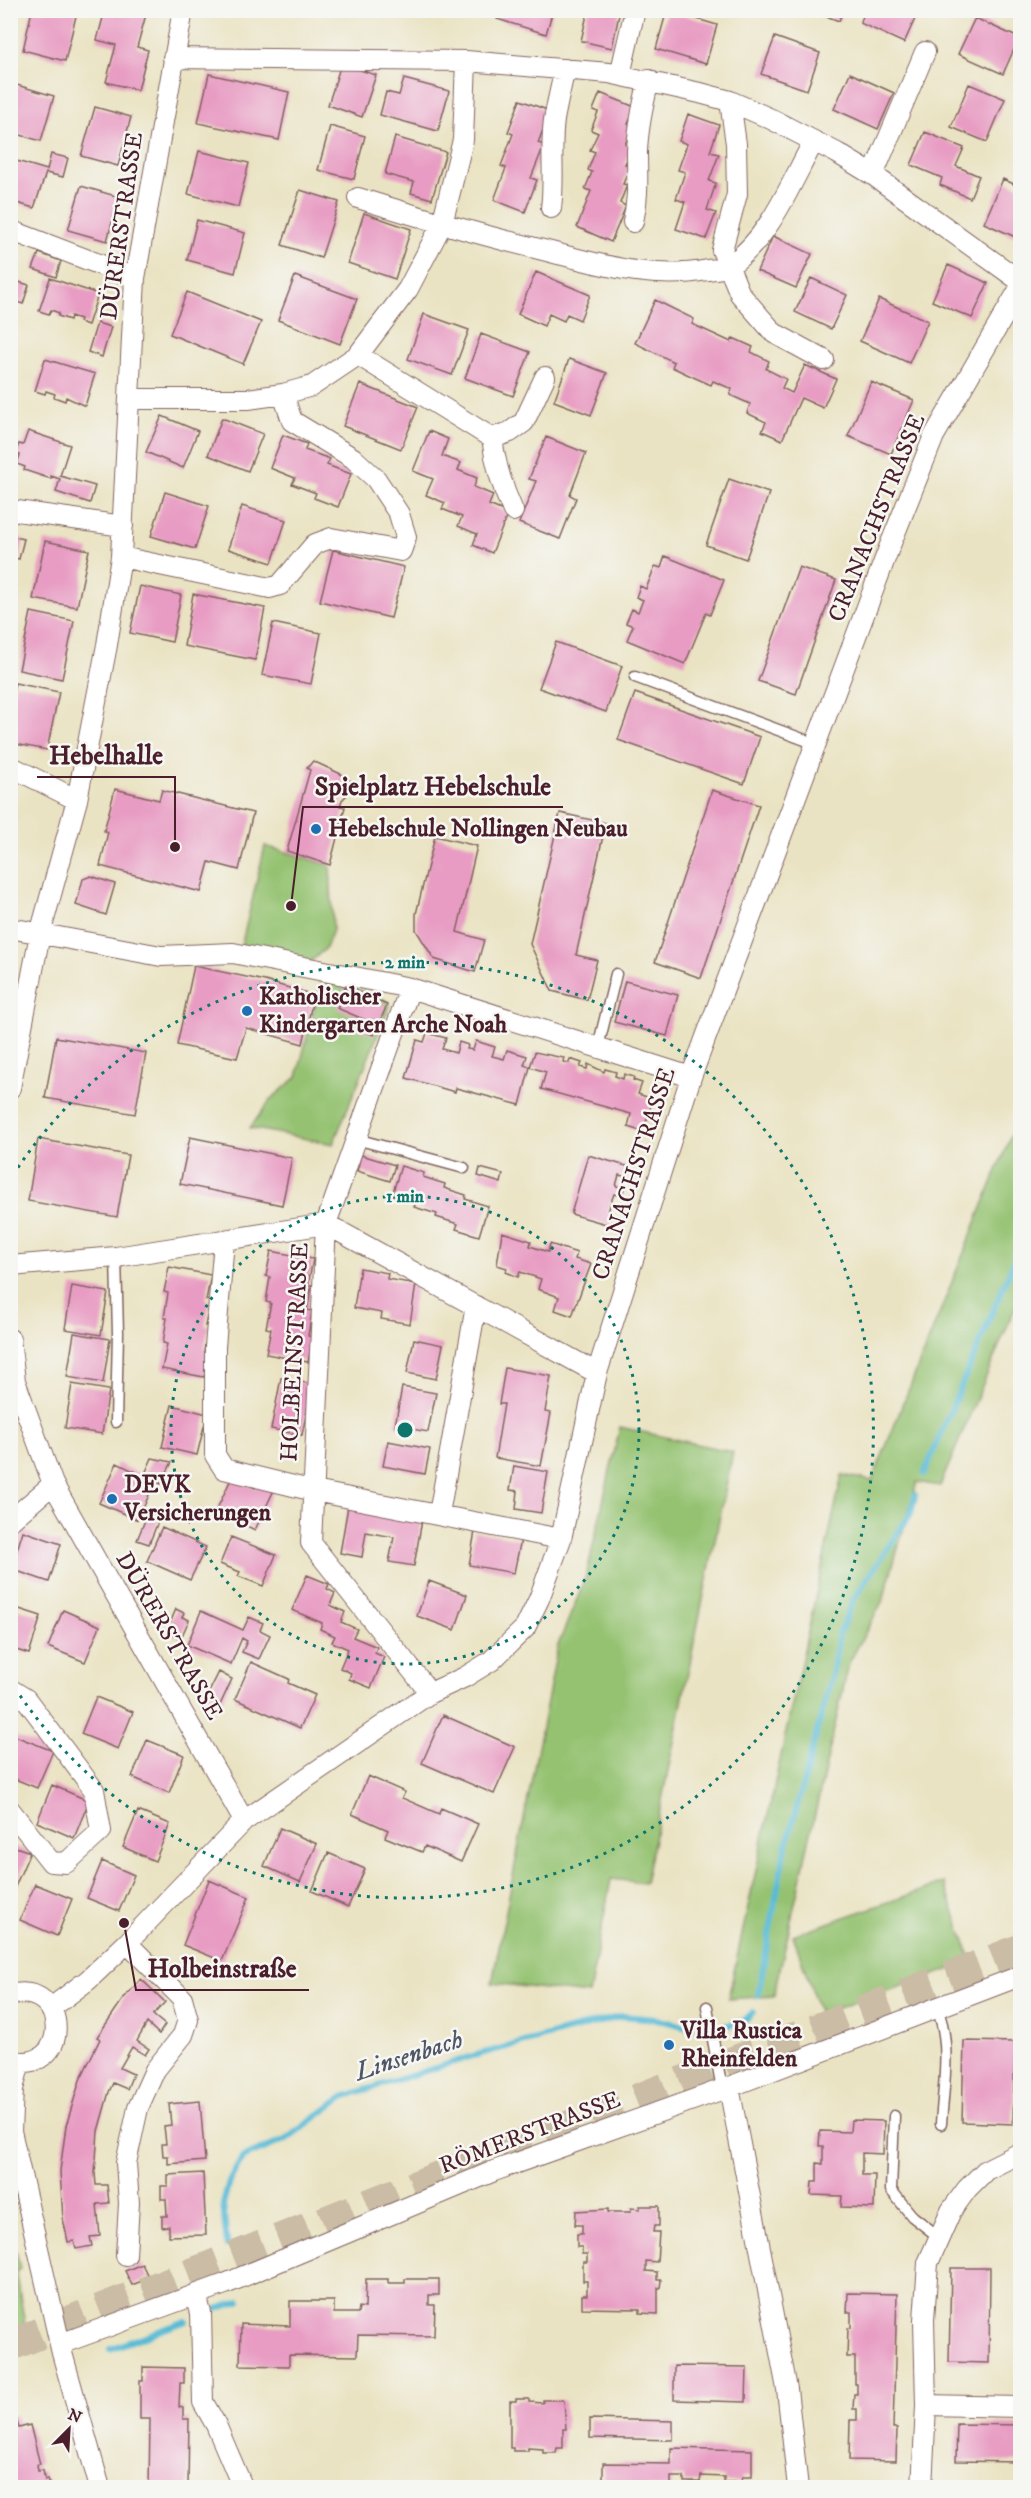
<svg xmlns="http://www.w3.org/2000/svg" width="1031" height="2498" font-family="'IM FELL DW Pica',serif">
<rect width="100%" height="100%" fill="#f6f6f2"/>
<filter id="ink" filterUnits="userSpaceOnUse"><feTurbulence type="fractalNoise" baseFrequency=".0167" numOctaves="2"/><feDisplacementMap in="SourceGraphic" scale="12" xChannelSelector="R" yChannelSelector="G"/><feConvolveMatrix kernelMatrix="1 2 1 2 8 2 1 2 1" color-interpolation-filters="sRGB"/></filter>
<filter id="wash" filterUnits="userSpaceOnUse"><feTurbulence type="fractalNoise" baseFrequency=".008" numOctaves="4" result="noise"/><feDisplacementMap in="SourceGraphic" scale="24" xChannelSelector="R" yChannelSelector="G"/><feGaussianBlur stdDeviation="1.35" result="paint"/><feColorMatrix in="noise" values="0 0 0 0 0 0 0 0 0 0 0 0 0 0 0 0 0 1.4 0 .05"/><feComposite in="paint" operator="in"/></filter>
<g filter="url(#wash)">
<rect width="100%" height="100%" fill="#eae3c3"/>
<path fill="#94c271" stroke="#6f704e" stroke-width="1.5" d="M265,846L330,865L333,930L326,948L309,963L239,955Z
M321,982C337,984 382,992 390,1005L333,1144L250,1128L271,1099L297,1077Z
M1020,1113V1296L940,1486L917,1482L883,1600L849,1663L774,1996L728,1999L842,1475L872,1481Z
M620,1427L733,1452L645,1883L611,1879L589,1994L492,1983L558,1645L586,1577Z
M944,1883L972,1962L820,2014L793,1935Z
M10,2247L16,2250L20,2269L16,2271L25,2325L11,2331Z"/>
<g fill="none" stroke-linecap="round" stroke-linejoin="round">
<path stroke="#58bbd6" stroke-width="6" d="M924,1474L1020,1247
M758,1995L783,1859L832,1675L839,1635L853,1600L911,1513L915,1495
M721,2027L744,2021L753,2012
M227,2245L223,2204L229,2182L242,2158L285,2140L343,2097L473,2056L622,2016L656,2019L692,2028
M217,2309L240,2301
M110,2349L186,2321"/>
</g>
<g id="blocks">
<path fill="#e89cc3" d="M32,10L77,12L65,61L23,50Z
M105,10L147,11L137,47L148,50L138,90L106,82L116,45L97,40Z
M392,10H407L405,15Z
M452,10H477L474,18Z
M499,10H553L546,34L497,19Z
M588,10H620L612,48L581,41Z
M667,10L717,25L706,64L656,49Z
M810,10H843L839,21Z
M866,10H919L904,43L860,23Z
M975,18L1019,38L1003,74L958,54Z
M775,37L820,53L807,90L761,74Z
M341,64L376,75L362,117L328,105Z
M850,73L894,93L878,129L834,109Z
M209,74L289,92L279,140L198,123Z
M404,79L449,91L438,131L380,115L386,92L399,95Z
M10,83L54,96L41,141L10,132Z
M969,84L1005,99L987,142L951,127Z
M600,93L635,107L628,124L633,126L625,144L632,147L625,164L630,166L623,184L627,185L620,203L626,206L611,242L577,227L591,191L585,189L592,172L588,170L595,152L590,150L598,133L591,130L598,112L593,110Z
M520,100L550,111L538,143L544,145L531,178L537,180L525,212L494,200L506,168L501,166L513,134L508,132Z
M95,107L131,117L118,166L81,156Z
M688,114L719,125L710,152L719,154L709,181L716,183L707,210L716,213L706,239L676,229L685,202L676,199L685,172L678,170L687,144L679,141Z
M330,126L365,136L354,179L318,170Z
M925,132L964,148L956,166L979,176L970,198L940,185L942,178L911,165Z
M395,137L446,152L432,199L411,193L414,182L385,174Z
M199,151L249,163L238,207L188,194Z
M51,154L68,158L63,177L46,173L34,208L10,201V159L47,170Z
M1003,179L1020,187V239L984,223Z
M81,186L119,197L107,241L68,230Z
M300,190L339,202L321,258L282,245Z
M364,213L411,229L395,279L348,263Z
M197,220L245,233L235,273L187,260Z
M773,236L812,254L796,288L757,271Z
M10,249L18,251L11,273H10Z
M39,253L61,261L56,277L33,269Z
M948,265L988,283L972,318L932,301Z
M536,272L590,295L580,320L567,314L564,321L549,314L544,326L518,314Z
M295,276L357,299L340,344L278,320Z
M50,278L98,294L88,325L79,322L80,319L71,316L70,320L58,316L59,313L51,310L49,314L39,311Z
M811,278L847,295L831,329L795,312Z
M19,282L29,285L23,304L14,301Z
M187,292L261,322L243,364L170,334Z
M879,299L928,321L909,363L860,341Z
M655,300L694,319L692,324L731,342L733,338L753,347L751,352L769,361L766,369L786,379L782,388L792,393L805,365L836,379L823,408L801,398L782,440L762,431L766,422L747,413L750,404L730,395L732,389L713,381L711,385L691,376L672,367L674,362L635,343Z
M424,314L469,330L452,375L408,359Z
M97,323L111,327L102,357L88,352Z
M481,334L530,352L513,396L465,378Z
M45,359L95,374L85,406L66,397L65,401L54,397L55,394L46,391L45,394L35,391Z
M569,359L607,373L591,415L554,401Z
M871,382L914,400L891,454L848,436Z
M360,384L418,407L401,449L343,426Z
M162,416L198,431L183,468L146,452Z
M222,418L263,434L248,471L208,455Z
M28,431L70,445L60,476L95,486L90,503L56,492L60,479L51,476V479L24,470L25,467L17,464L20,455L15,453L19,444L23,445Z
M429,431L448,439L442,456L461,463L458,470L477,478L474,487L493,495L489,505L508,513L492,553L473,545L477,534L458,526L462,517L442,509L445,503L426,495L433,479L413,471Z
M283,435L307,444L305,450L330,459L327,465L351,474L338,507L314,498L316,493L292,484L295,478L270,468Z
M546,437L586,453L570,495L576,498L560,539L519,523L536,481L529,479Z
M729,479L769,493L746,559L706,545Z
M165,492L209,506L195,549L151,536Z
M242,506L286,520L272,563L228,549Z
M10,536L24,539L19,559L10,557Z
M45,541L89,550L77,607L33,599Z
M333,550L404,567L391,618L320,601Z
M665,556L724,580L710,615L706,613L685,664L627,640L633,626L626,623L632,609L638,612L643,600L636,597L640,586L646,589L655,566L661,568Z
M799,567L836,580L796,694L758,681Z
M140,586L181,595L172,642L130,633Z
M193,594L265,608L255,660L184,646Z
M31,612L74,621L62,679L19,670Z
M273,623L321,633L311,684L262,675Z
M556,642L622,666L606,712L539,688Z
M15,683L59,692L47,750L10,743V706Z
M635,693L760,737L744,784L618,740Z
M313,761L345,776L356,786L342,800L340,806L345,807L330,865L287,851L310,770L307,768Z
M115,789L159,800L162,790L253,813L239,870L209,862L201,892L100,866L108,832L104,831Z
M712,790L759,805L701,978L655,962Z
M560,813L606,823L576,955L597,960L587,1000L552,991L530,944Z
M435,836L477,846L457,932L484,940L475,972L434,959L416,930V914Z
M91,876L115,884L106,915L76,905L83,879Z
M194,966L265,981L314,995L303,1044L246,1028L237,1058L177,1045Z
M625,981L678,995L667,1036L614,1022Z
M345,987L387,1005L374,1035L359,1029L363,1019L337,1008Z
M427,1033L446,1038L442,1049L456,1053L459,1042L468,1045L467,1049L473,1050L476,1041L495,1047L492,1056L504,1059L507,1050L527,1056L524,1065L530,1067L535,1052L564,1058L563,1062L569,1063L570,1059L582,1063L580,1067L587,1069L588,1064L604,1072L605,1069L616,1072L615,1076L623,1079L624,1074L634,1077L633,1080L642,1083L638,1094L653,1099L643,1132L628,1127L631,1114L541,1089L546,1072L530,1067L520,1105L456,1088L455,1092L406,1078L417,1040L424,1042Z
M56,1037L146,1053L135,1114L45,1098Z
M190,1137L292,1158L282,1205L180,1184Z
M38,1139L128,1155L117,1217L28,1201Z
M361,1155L395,1165L390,1181L357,1171Z
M588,1155L630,1167L627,1177L619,1175L616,1186L624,1188L622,1196L614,1194L610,1205L608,1214L616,1216L613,1226L571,1214Z
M401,1166L424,1173L423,1177L445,1184L444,1188L466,1195L465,1199L488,1206L479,1236L456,1229L458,1224L436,1217L437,1214L414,1207L416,1202L392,1195Z
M480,1168L503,1174L501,1183L478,1176Z
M502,1232L531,1241L530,1246L548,1252L550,1244L577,1253L575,1259L591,1264L572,1316L555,1310L559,1297L538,1289L541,1279L520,1272L518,1277L506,1272L507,1268L497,1265Z
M271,1251L313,1259L308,1285H312L307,1310L312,1311L308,1336L313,1337L308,1362L266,1354L271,1329L266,1328L271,1303L266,1302L270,1277L266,1276Z
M169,1267L211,1275L206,1300L210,1301L205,1326H209L204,1351L209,1352L204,1377L162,1369L167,1344L163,1343L167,1318H164L168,1293L164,1292Z
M360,1268L388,1273L387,1279L416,1284L410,1324L381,1319L382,1313L354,1308Z
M72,1286L108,1292L101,1335L65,1329Z
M74,1333L110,1339L103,1383L67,1377Z
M414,1339L443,1345L436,1379L407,1373Z
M505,1368L551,1376L545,1412L551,1413L541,1466L495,1458L504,1404H499Z
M281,1378L312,1384L302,1435L271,1429Z
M72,1384L109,1390L102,1434L65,1428Z
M402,1387L436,1393L428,1432L395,1426Z
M172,1405L207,1414L197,1455L162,1447Z
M388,1441L430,1449L425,1474L383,1466Z
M152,1458L172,1462L161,1484L155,1481L138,1520L99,1503L117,1463L144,1476Z
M514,1466L548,1472L541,1513L516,1509L518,1491L510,1490Z
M232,1477L255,1488L258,1482L274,1490L255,1530L216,1511Z
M348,1506L422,1520L414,1566L389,1562L394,1537L366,1532L362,1557L340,1553Z
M150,1508L162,1512L149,1544L137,1540Z
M162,1527L206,1547L190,1580L147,1561Z
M23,1531L61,1544L49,1582L11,1569Z
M475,1531L521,1539L514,1573L469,1565Z
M231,1537L276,1555L263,1586L238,1576L240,1572L220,1564Z
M307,1575L329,1584L327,1589L335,1593L330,1605L345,1612L341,1622L357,1629L353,1637L377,1647L375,1653L384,1657L371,1688L349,1679L351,1673L340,1668L348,1649L332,1642L335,1636L320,1629L322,1623L292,1610Z
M429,1581L467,1595L455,1630L417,1616Z
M10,1606L41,1616L29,1654L10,1648Z
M176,1609L184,1613L182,1617L189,1620L181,1638L173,1634L174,1631L168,1628Z
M63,1610L100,1626L85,1662L48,1647Z
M201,1611L243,1630L249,1617L263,1623L260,1630L270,1635L259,1659L242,1652L247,1641L242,1638L231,1664L187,1645Z
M251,1662L289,1679L288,1683L315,1695L300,1728L235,1699Z
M219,1672L232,1679L220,1705L206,1698Z
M96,1697L133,1712L118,1749L81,1734Z
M443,1715L515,1747L494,1794L422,1763Z
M15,1736L53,1751L37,1788L10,1777V1748Z
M147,1740L184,1755L169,1793L132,1777Z
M368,1776L405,1792L402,1798L439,1814L441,1808L478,1824L461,1862L425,1846L422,1852L385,1837L388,1830L352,1814Z
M52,1785L89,1801L74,1838L37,1822Z
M138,1811L170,1824L155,1861L123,1847Z
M280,1828L317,1844L300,1882L264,1866Z
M10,1845L30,1852L14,1889L10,1888Z
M328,1853L365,1869L348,1907L312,1891Z
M102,1861L134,1875L119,1911L87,1898Z
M209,1880L249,1897L222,1961L183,1945Z
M35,1884L72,1899L57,1936L20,1920Z
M141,1979L165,2002L153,2015L165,2025L159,2034L147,2023L137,2041L149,2049L145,2055L132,2047L120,2068L133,2074L127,2089L113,2083L109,2092L98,2131L95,2173L96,2185H107L109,2203L97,2204L100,2236L90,2237L92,2246L76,2249L74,2241L68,2242L63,2219L60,2171L66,2126L80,2080L100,2039L97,2037L123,1999Z
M964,2041L1015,2042L1013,2124L962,2122Z
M200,2101L205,2161L168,2164V2156H163L162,2144H166L164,2126L171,2125L169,2104Z
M851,2120L884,2121L883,2154L862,2153V2175H875L874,2208L841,2207L842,2196L811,2195L812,2182H817V2163L823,2164V2146H819L820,2131L850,2132Z
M203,2173L206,2235L169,2236V2226L162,2227V2216H167L166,2199H161V2186H168V2175Z
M640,2206H659V2226H654L653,2232H659L657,2262L646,2261V2271L657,2272V2280H661L660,2288H658V2314L640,2313V2309L582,2308V2295H587V2281H583V2262H587V2254H582V2247H577V2234H582V2225H575L576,2211L608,2209V2212H631V2208L640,2209Z
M142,2264L149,2278L132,2285L125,2271Z
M951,2268H990L989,2363L949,2362Z
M366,2279H388V2283H405V2279H439V2295H429V2305H435L434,2336L358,2335L357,2356L289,2355V2366L240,2365L241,2324L290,2326V2301H334V2313H358L359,2307L365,2308Z
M848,2293L897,2294L893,2428H897L896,2461L849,2460L850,2420H857V2409H853L854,2394H857V2384H855V2357H847L848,2328H851V2312H847Z
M674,2366L747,2367L746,2402L674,2400Z
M143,2367L184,2368V2383H180L179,2407L183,2408V2419H189L188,2487H149L150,2419H140V2381H143Z
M516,2399H529V2402L543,2403V2400H564L566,2429H563V2448H557L556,2453H543V2449L528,2448V2451H513V2448H510V2401H516Z
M15,2415L19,2428L30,2425L40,2464L37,2465L38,2471L43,2470L45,2480L48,2479L50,2487H10V2416Z
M590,2419L673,2421V2440L590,2438Z
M957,2424L1020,2425V2462L956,2461Z
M671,2448L752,2450V2477H742L741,2482H724V2477L701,2476L700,2482H684V2477H671V2487H603V2463L671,2464Z"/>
</g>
</g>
<g filter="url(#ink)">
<use href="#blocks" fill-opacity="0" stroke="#826460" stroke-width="1.5"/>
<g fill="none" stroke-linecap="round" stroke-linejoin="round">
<path stroke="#cabca5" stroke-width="32" stroke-dasharray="32 16" stroke-linecap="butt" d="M10,2345L1020,1950"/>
<defs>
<path id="service" d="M635,677L816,744
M598,1047L616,974
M356,1139L464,1168
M116,1257L118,1333L116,1422
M707,2007L722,2089
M937,2009C952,2043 943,2088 941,2124
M894,2116L891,2190L912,2216L939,2237"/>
<path id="minor" d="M173,58L466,61L609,73L700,93L730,101L771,119L837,153L873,175L1020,281
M620,75L635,10
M730,101L736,144L737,194L722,250L740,294L774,333L824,360
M873,175L925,52
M358,198C419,217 480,235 543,250C599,264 650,281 708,270C715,269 725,269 730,265C771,237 791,182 814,141
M551,208C555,179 550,149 554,120C557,103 561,86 565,69
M633,222C639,196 637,177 637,151C638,127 643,104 649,80
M10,230L135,278
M358,355L492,438
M129,399H248L283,394L312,386L358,355L408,289L442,224L463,140L466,61
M10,510L123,526
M513,511C502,487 495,463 492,438L510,432L524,422L545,377
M121,557L270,588L280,585L315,544L331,538L401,551L406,537L399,514L376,479L353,458L292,421L283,394
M10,766L77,800
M10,928L161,956L233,953L410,988
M10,1088L40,934L77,800L107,645L121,557L135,278L183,10
M224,1241L215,1347V1455L224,1469L314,1491L561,1539
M10,1266L116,1257L326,1224L597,1373
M10,1339L15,1381L53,1484L244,1821
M439,1514L476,1306
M10,1521L53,1484
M10,1689L26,1699L94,1790L101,1831L66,1863L51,1862L10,1810
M430,1693L311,1543L326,1224L410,988L691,1077
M10,1995C71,1980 71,2077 10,2060
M51,2008L88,1980L127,1943L244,1821L430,1693L465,1677L491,1661L525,1628L539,1599L561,1539L597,1373L691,1077L889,548L934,436L1020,288
M20,2062L13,2089L11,2131L62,2353L100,2488
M729,2087L787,2389L798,2488
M126,2255L129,2203L126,2163L138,2108L155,2070L183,2035L188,2020L182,1998L127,1943
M196,2295L201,2313L203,2402L216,2425L243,2488
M60,2344L225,2284L494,2171L729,2087L1020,1976
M926,2405L1020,2407
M922,2488L926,2405L924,2320L928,2263L951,2211L967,2189L986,2170L1020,2153"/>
</defs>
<use href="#service" stroke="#826460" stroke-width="13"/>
<use href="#minor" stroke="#826460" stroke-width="22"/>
<use href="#service" stroke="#fff" stroke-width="10"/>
<use href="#minor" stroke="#fff" stroke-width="20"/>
</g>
</g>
<g fill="none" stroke="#0f766e" stroke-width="3" stroke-dasharray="3 6">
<circle cx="405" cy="1430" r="234"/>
<path d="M13 1175A468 468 0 1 1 13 1685"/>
</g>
<g fill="#1f6fb2" stroke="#f6f6f2" stroke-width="2">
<circle cx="316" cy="829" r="6"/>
<circle cx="247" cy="1011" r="6"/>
<circle cx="112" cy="1499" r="6"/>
<circle cx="669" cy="2045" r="6"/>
</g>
<g text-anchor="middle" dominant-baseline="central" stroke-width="5" stroke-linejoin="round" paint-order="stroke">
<g font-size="24" fill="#4a1f2b" stroke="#f6f6f2">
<text transform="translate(122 226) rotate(-82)">DÜRERSTRASSE</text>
<text transform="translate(877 518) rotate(-68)">CRANACHSTRASSE</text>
<text transform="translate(634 1174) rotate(-72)">CRANACHSTRASSE</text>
<text transform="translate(295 1352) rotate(-87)">HOLBEINSTRASSE</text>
<text transform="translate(169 1636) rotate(60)">DÜRERSTRASSE</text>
<text transform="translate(530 2133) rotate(-21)">RÖMERSTRASSE</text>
</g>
<g font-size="24" font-weight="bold" fill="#4a1f2b" stroke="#f6f6f2" text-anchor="start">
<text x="328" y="829">Hebelschule Nollingen Neubau</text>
<text x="259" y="997">Katholischer<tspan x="259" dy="28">Kindergarten Arche Noah</tspan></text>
<text x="124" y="1485">DEVK<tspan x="124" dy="28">Versicherungen</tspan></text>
<text x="681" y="2031">Villa Rustica<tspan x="681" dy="28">Rheinfelden</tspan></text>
</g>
<g font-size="26" font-style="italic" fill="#4f5667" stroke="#f6f6f2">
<text transform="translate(409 2056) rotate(-18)">Linsenbach</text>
</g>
</g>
<circle cx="405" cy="1430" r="9" fill="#0f766e" stroke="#f6f6f2" stroke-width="3"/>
<g font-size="18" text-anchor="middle" font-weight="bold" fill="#0f766e" stroke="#f6f6f2" stroke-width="5" stroke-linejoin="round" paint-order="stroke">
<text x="405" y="968">2 min</text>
<text x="405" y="1202">1 min</text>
</g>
<path fill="none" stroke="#4a1f2b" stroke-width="2" d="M175 847L175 777H37M291 906L303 807H563M124 1923L136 1990H309"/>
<g fill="#4a1f2b" stroke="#f6f6f2" stroke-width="2">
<circle cx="175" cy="847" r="6"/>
<circle cx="291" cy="906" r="6"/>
<circle cx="124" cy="1923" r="6"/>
</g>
<g font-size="26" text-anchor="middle" font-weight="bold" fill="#4a1f2b" stroke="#f6f6f2" stroke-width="5" stroke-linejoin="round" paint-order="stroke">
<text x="106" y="764">Hebelhalle</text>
<text x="433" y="795">Spielplatz Hebelschule</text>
<text x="222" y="1977">Holbeinstraße</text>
</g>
<rect width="1031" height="2498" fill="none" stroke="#f6f6f2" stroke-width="36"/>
<g transform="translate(69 2429) rotate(24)" stroke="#f6f6f2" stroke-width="4.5" paint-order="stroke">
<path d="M0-4.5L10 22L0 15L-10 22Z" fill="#4a1f2b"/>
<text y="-9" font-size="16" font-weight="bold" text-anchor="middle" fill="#4a1f2b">N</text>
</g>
</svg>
